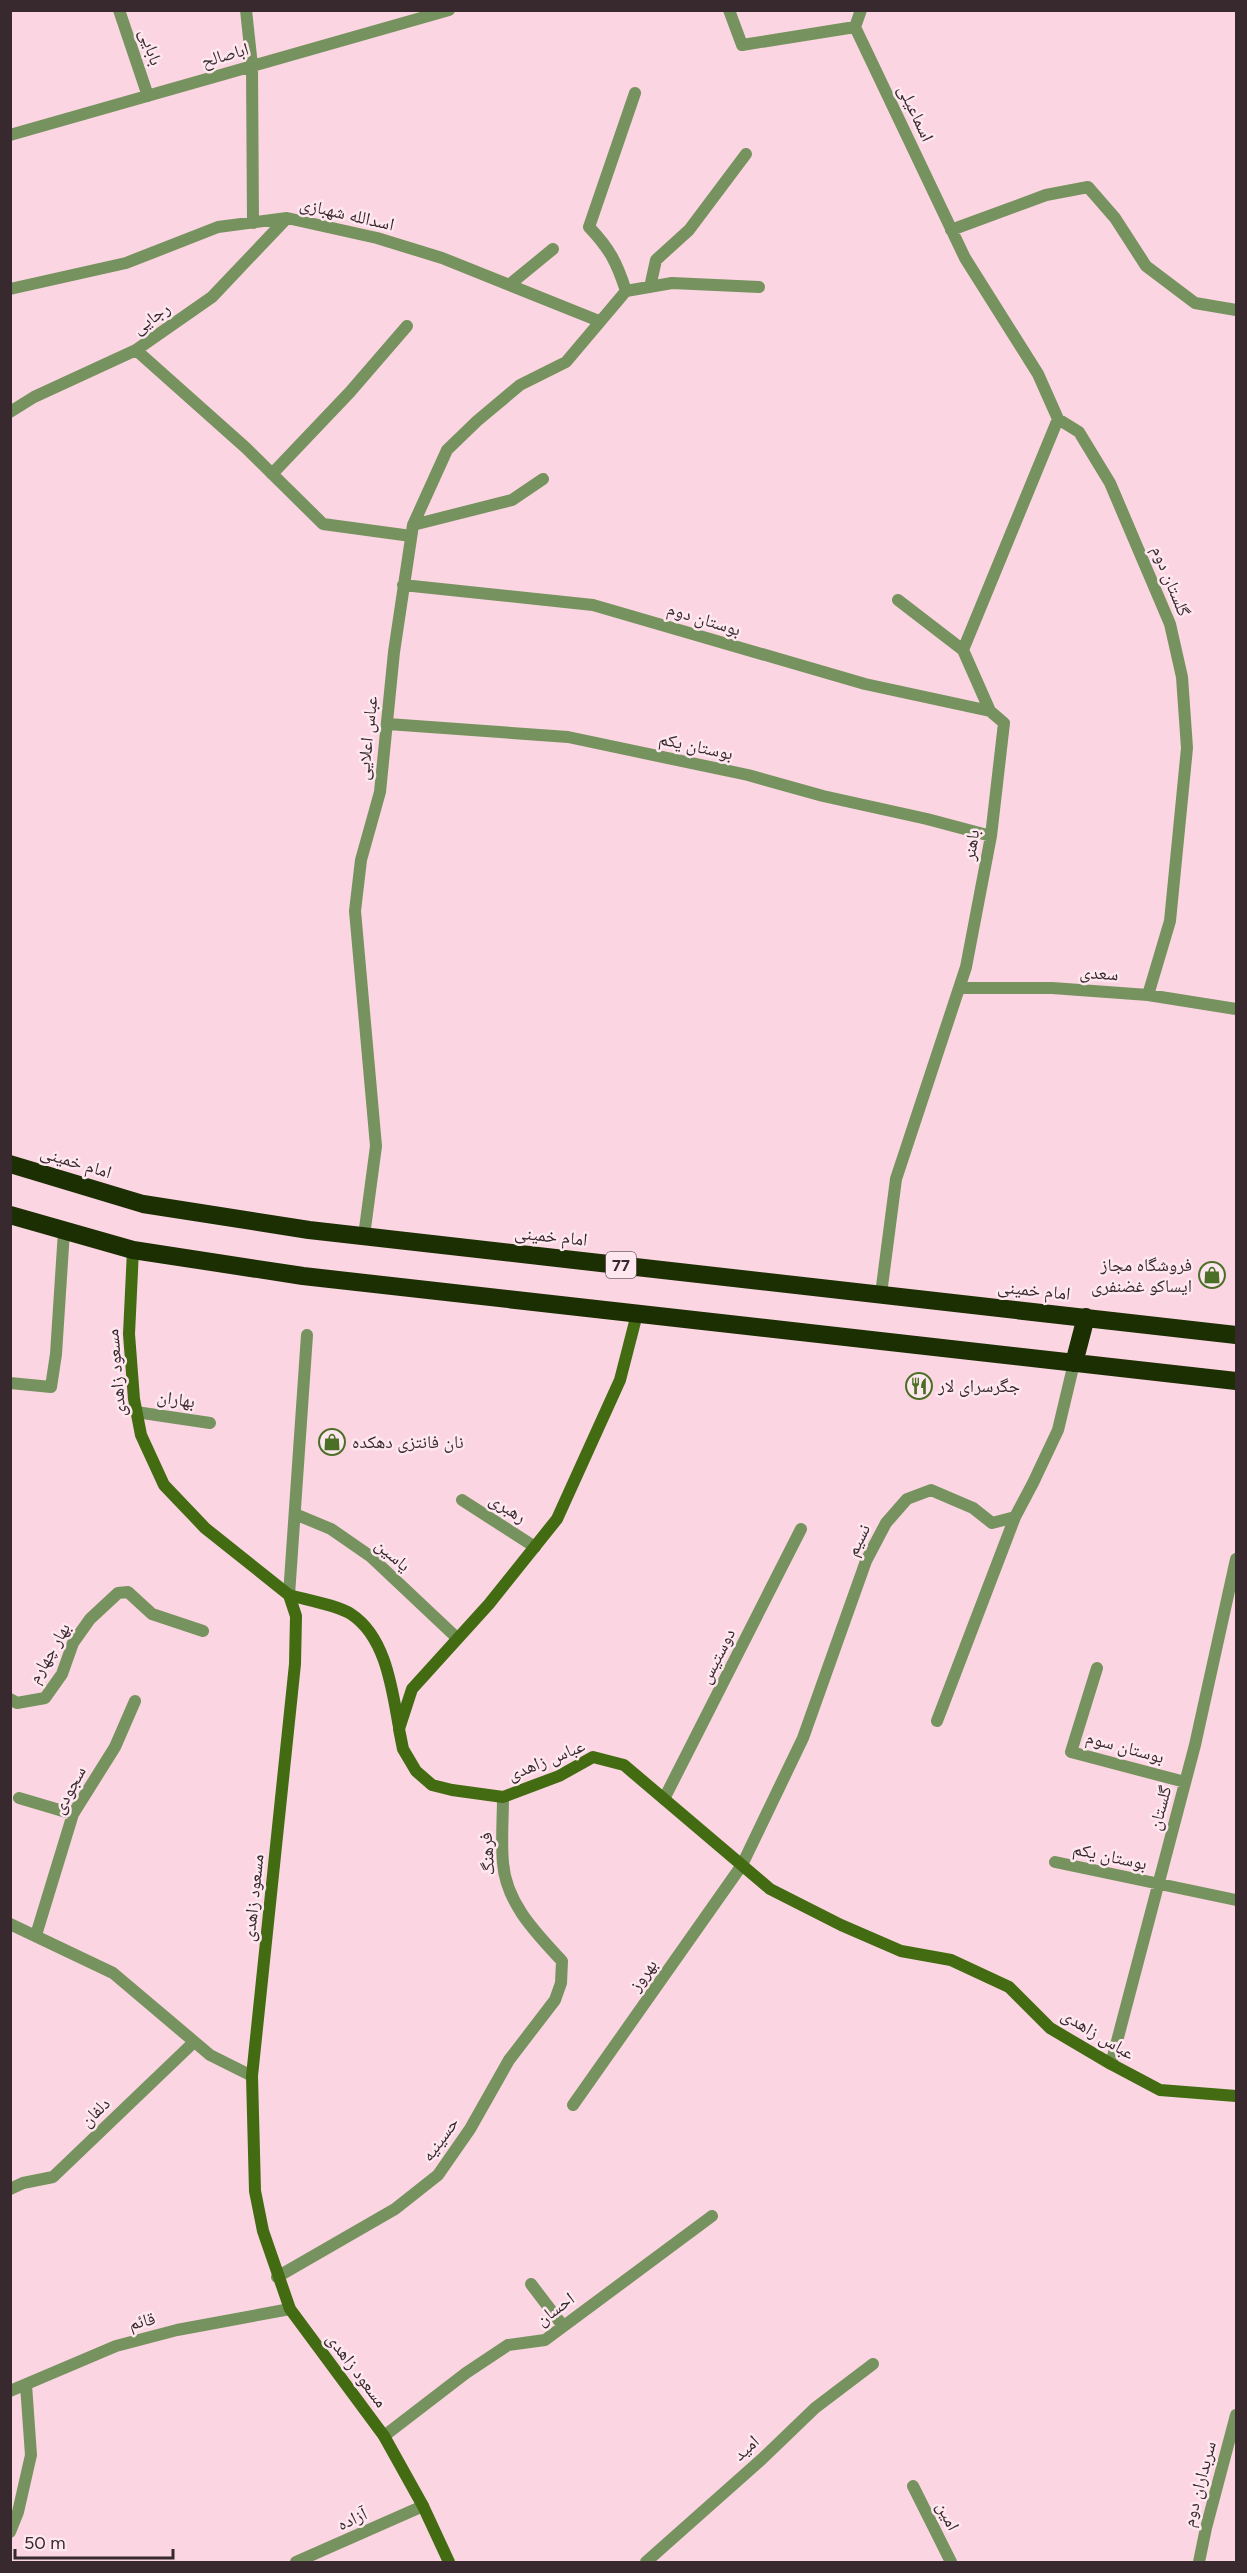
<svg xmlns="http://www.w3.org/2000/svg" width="1247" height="2573" font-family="Figtree,'Noto Naskh Arabic',sans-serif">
<rect width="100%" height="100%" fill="#fbd5e1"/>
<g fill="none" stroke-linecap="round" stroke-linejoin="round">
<path stroke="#76925e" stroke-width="12" d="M119,10L148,96
M246,10L252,66L253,223
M729,10L742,45L855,27
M861,10L855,27L965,258L1038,374L1058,419L1079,432L1110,483L1170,624L1182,677L1187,748L1170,921L1148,995
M10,135L449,10
M951,230L1046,195L1088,187L1115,218L1146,266L1195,303L1236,310
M509,285L553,249
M650,287L656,260L689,230L746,154
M10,289L126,263L218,227L287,218L377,238L442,258L599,321
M626,291C617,263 610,249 589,227L635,93
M136,350L246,448L323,524L411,536
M10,412L34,397L136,350L212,297L287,218
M272,474L350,392L407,326
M413,525L512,500L543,479
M403,585L593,605L865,684L990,711
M898,600L963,650
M388,724L568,737L748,775L823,796L927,819L991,836
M959,988H1052L1148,995L1236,1009
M364,1236L376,1146L355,911L361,860L380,792L394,652L413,525L447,450L477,421L520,385L566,362L626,291L672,283L759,287
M881,1294L896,1179L966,967L991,836L1004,723L990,711L963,650L1058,419
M10,1383L51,1387L56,1354L64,1231
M136,1412L210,1423
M462,1500L535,1547
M295,1514L331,1529L370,1556L457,1638
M289,1595L307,1335
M1097,1668L1071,1752L1185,1782
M10,1699L17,1703L45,1698L62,1674L73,1643L90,1619L118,1593L128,1592L152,1614L203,1631
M937,1721L1015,1517
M19,1798L73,1814
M664,1799L801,1529
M1055,1862L1236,1900
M10,1924L113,1973L210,2055L252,2076
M36,1935L73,1814L115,1747L135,1701
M1111,2064L1195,1745L1236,1559
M573,2105L742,1865L803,1738L866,1561L886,1523L907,1499L931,1490L973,1508L992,1523L1015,1517L1033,1483L1058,1430L1074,1363
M10,2189L23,2183L53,2177L194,2042
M277,2277L395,2209L438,2175L470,2129L509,2060L555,2000L561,1983L562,1961C536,1933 506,1903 503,1863C501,1841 503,1818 503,1797
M531,2284L563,2326
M10,2391L116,2346L177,2330L290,2309
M384,2436L466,2373L508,2345L545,2340L712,2216
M913,2486L951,2562
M10,2532L18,2512L31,2455L26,2385
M296,2562L423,2506
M646,2562L762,2459L815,2408L873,2364
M1199,2562L1206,2528L1236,2415"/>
<path stroke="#436b11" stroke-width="12" d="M133,1250L129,1334L134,1399L141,1435L164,1485L205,1528L289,1595L296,1616L295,1664L252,2076L255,2191L263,2231L290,2309L384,2436L423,2506L449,2562
M637,1314L620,1380L557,1519L489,1604L412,1689L399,1729L403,1749L416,1771L432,1785L452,1790L503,1797L559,1776L593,1757L624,1765L770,1889L841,1925L901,1951L951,1960L1009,1987L1050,2028L1111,2064L1160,2090L1236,2096
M289,1595C307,1600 337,1605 351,1614C386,1637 392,1689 399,1727"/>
<path stroke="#1b2f03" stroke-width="18" d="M10,1164L143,1204L309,1230L1236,1335
M10,1215L133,1250L303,1276L1236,1381
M1074,1363L1086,1317"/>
</g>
<defs>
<symbol id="shop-ring" viewBox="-11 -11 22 22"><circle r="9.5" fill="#fee7ee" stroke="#4c6f28" stroke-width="1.5"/><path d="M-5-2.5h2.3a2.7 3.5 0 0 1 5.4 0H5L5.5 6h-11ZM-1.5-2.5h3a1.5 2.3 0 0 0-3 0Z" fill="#4c6f28"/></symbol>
<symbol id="restaurant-ring" viewBox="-11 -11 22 22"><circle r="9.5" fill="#fee7ee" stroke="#4c6f28" stroke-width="1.5"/><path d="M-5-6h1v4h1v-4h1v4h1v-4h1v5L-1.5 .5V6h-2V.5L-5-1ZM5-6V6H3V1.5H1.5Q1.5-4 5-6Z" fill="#4c6f28"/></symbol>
</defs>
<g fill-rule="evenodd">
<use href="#shop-ring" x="1197" y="1260" width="30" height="30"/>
<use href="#restaurant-ring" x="904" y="1371" width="30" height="30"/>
<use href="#shop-ring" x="317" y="1427" width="30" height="30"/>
</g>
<g text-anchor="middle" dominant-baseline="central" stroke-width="5" stroke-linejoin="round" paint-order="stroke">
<rect fill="#fee7ee" stroke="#736268" stroke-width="1.5" x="606" y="1252" width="30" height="26" rx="4.5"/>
<g font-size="16" font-weight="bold" fill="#37292e">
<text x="621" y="1265">77</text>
</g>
<g font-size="18" fill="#37292e" stroke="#fee7ee">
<text transform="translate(151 47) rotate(71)">بابایی</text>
<text transform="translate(225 55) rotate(-16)">اباصالح</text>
<text transform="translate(916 113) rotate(65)">اسماعیلی</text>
<text transform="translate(347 214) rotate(13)">اسدالله شهبازی</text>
<text transform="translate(151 318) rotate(-35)">رجایی</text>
<text transform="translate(1171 581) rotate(68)">گلستان دوم</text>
<text transform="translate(704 619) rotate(17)">بوستان دوم</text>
<text transform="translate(367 738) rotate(-84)">عباس اعلایی</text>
<text transform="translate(696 746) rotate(12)">بوستان یکم</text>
<text transform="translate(971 845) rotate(-81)">باهنر</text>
<text transform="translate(1099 973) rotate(4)">سعدی</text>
<text transform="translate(76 1162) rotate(17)">امام خمینی</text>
<text transform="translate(551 1236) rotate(6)">امام خمینی</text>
<text transform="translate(1034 1290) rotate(6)">امام خمینی</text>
<text transform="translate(116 1373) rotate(-95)">مسعود زاهدی</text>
<text transform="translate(176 1399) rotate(8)">بهاران</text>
<text transform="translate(508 1508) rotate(33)">رهبری</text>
<text transform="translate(858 1540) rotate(-64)">نسیم</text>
<text transform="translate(393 1555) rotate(41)">یاسین</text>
<text transform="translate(49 1653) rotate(-60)">بهار چهارم</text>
<text transform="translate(717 1656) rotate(-63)">دوستیس</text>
<text transform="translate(1125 1747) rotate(15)">بوستان سوم</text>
<text transform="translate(546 1760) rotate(-22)">عباس زاهدی</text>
<text transform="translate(69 1790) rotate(-62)">سجودی</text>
<text transform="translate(1160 1808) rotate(-75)">گلستان</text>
<text transform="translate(487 1854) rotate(-94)">فرهنگ</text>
<text transform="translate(1110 1856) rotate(12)">بوستان یکم</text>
<text transform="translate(253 1898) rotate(-84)">مسعود زاهدی</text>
<text transform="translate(643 1975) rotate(-55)">بهروز</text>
<text transform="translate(1098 2034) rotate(31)">عباس زاهدی</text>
<text transform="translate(95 2112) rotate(-44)">دلفان</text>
<text transform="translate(440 2139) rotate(-54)">حسینیه</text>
<text transform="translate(555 2309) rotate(-36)">احسان</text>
<text transform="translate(142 2321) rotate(-14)">قائم</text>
<text transform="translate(357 2370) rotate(53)">مسعود زاهدی</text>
<text transform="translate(746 2448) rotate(-42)">امید</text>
<text transform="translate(1199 2484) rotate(-75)">سربداران دوم</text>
<text transform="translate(948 2516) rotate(64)">امین</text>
<text transform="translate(352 2519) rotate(-25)">آزاده</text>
</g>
<g font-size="18" fill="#37292e" stroke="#fee7ee" text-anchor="start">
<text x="1192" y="1265" text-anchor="end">فروشگاه مجاز<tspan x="1192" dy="21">ایساکو غضنفری</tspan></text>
<text x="938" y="1386">جگرسرای لار</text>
<text x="352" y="1442">نان فانتزی دهکده</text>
</g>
</g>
<rect width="1247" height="2573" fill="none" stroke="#37292e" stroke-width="24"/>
<path d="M15 2549v9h158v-9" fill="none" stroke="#37292e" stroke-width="3"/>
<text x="24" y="2549" font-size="18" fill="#37292e" stroke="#fee7ee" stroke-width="4.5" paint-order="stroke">50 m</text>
</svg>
